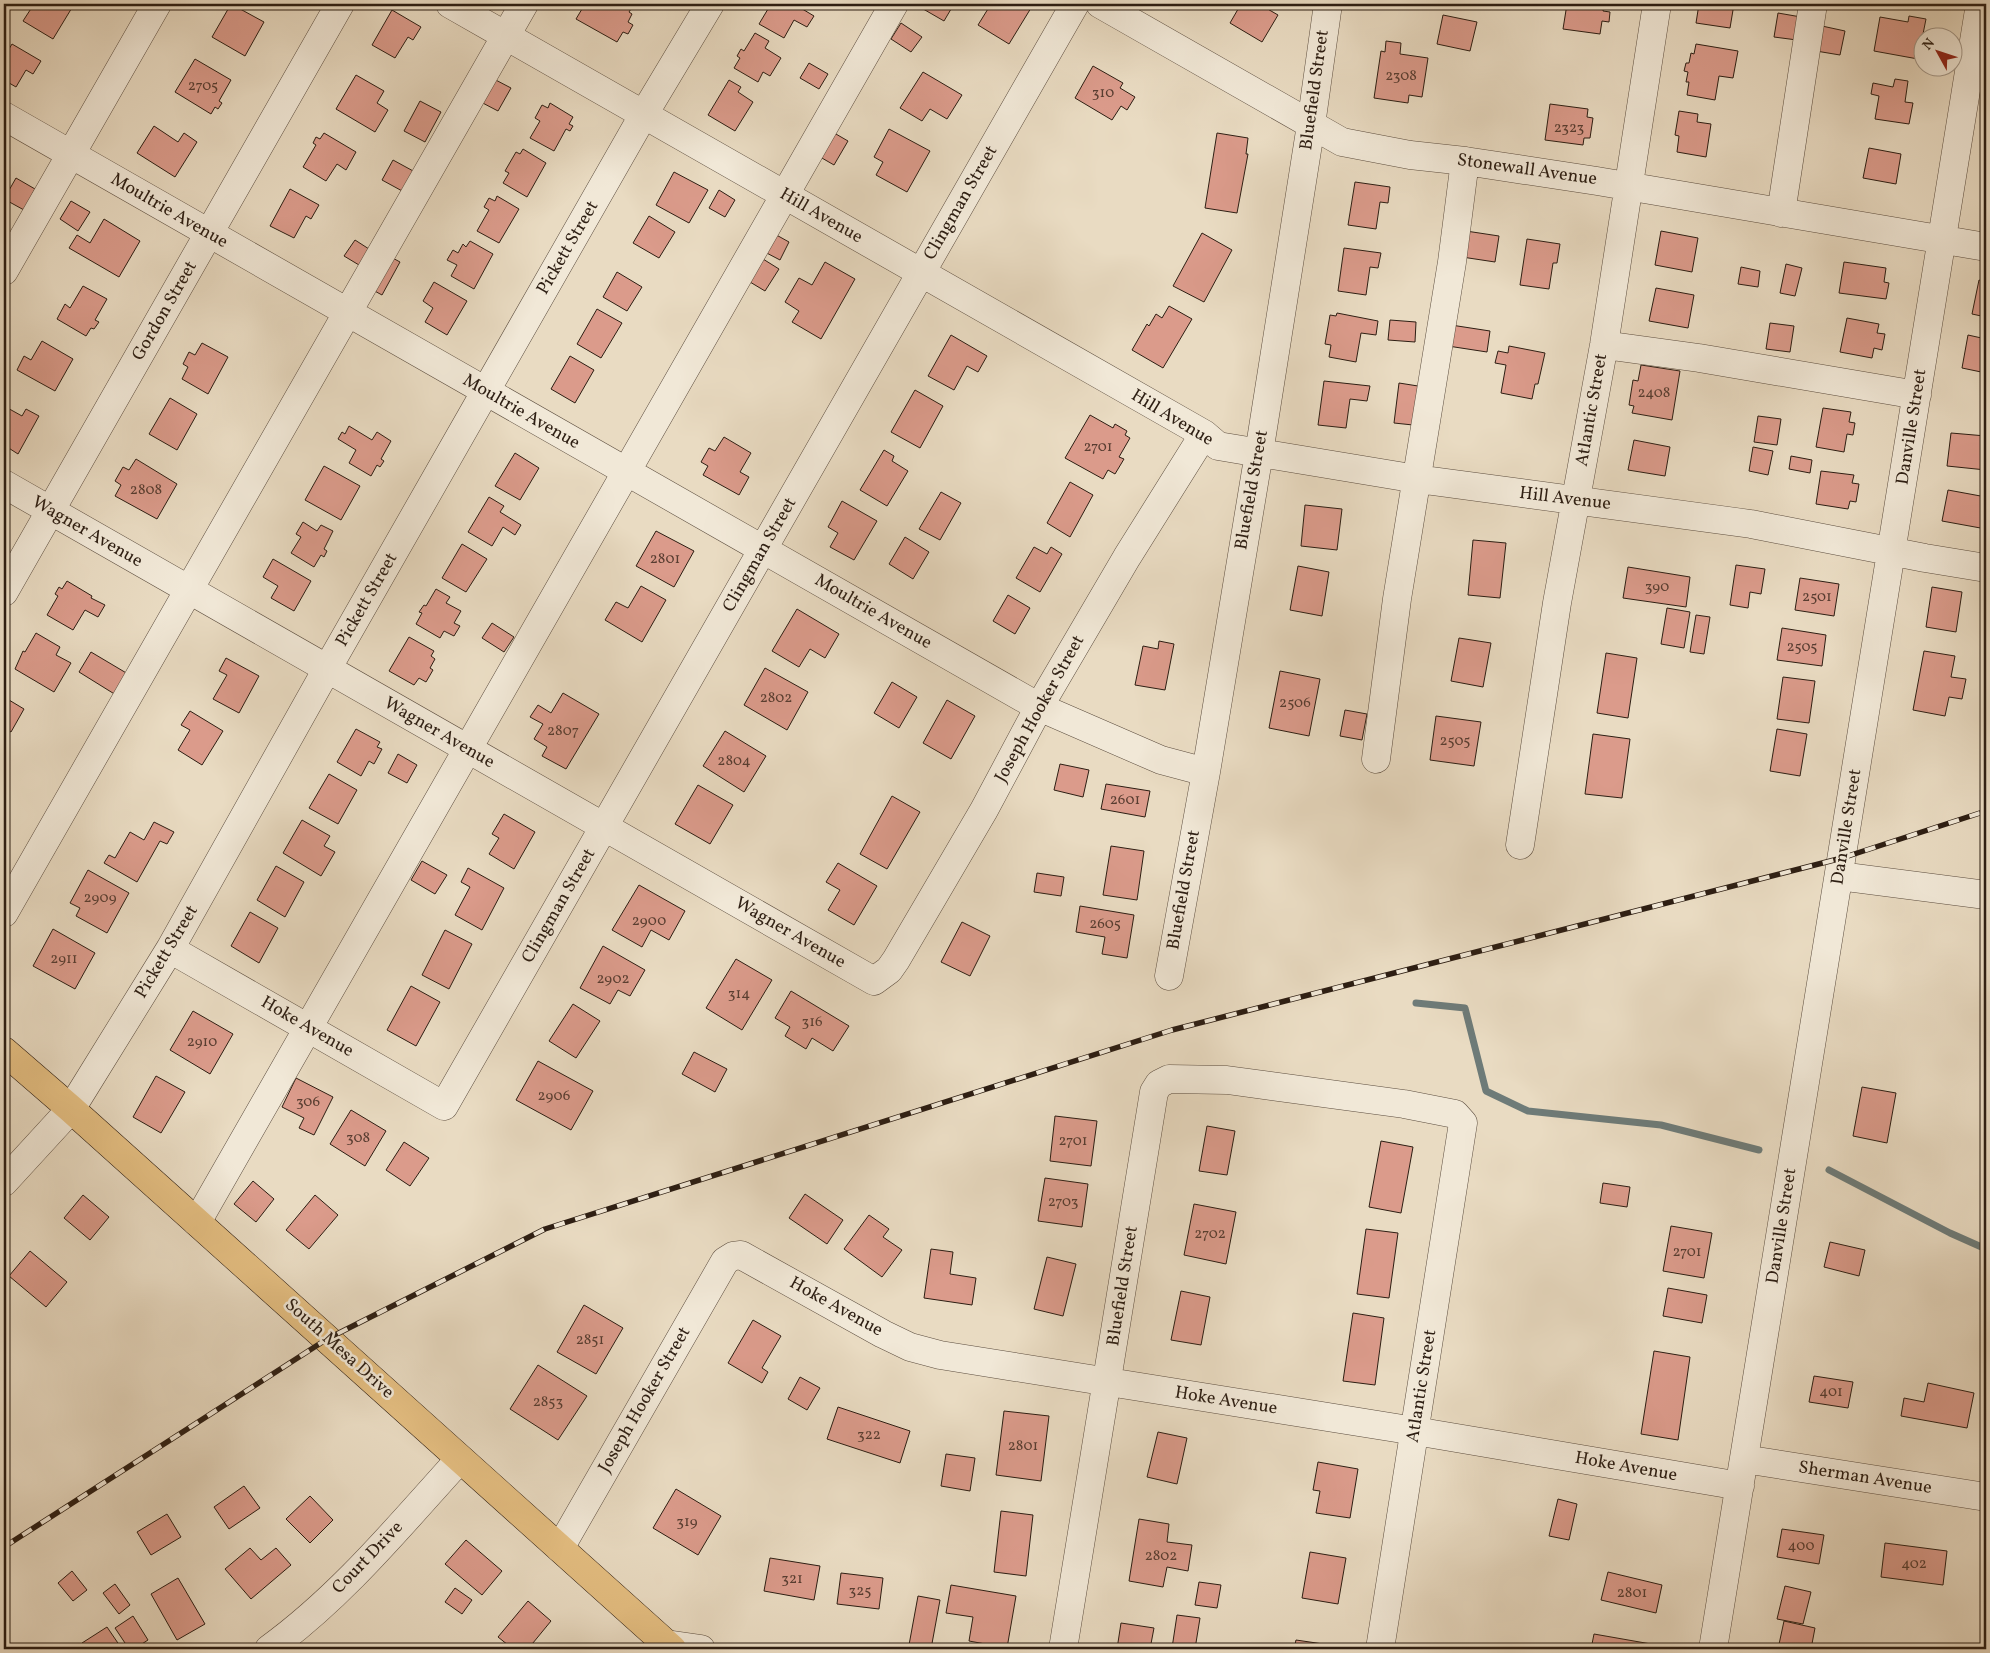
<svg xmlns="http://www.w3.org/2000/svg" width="1990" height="1653" font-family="Vollkorn,serif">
<rect width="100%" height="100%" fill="#e9dbc2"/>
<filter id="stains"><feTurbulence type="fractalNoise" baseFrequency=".004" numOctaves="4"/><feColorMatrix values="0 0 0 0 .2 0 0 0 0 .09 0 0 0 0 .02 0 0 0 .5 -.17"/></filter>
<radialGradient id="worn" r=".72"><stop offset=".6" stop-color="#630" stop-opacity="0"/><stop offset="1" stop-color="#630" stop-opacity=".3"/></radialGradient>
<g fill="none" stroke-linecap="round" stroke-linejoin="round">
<path stroke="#6e7b78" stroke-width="7" d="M1416,1003L1465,1008L1486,1091L1528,1111L1661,1125L1759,1150
M1829,1170L1950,1233L1986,1249"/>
</g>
<path fill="#db9b8b" stroke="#2d1e13" d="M34,4H69L73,6L53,39L23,21Z
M231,4L264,22L245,56L212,37Z
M585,4L595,7L596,4H634L629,12L632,14L628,22L633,25L628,34L623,32L617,42L576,19Z
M771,4H794L814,16L807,27L794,20L784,38L759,24Z
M920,4H954L944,21L918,6Z
M991,4H1024L1031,8L1009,44L978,25Z
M1241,4H1259L1278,15L1262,42L1230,23Z
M1567,4H1604L1603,11L1610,12L1609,22L1602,21L1600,34L1563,29Z
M1699,4H1734L1730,28L1696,23Z
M392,10L421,27L413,40L408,37L395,58L372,45Z
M1778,13L1801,17L1797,40L1774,37Z
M1443,15L1477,22L1470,51L1437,44Z
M1909,16L1926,19L1918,59L1874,51L1880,17L1908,22Z
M901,23L922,37L911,52L891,39Z
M1822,26L1845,31L1840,55L1816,51Z
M755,33L769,41L765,48L781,58L770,76L763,72L758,82L734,68L740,58L737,56L741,49L744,51Z
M1386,41L1401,43L1400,54L1428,58L1422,97L1409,95L1408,103L1374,98L1381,51L1385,52Z
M12,44L41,61L33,74L26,70L16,87L4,80V52L6,54Z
M1696,44L1738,51L1733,78L1719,76L1715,100L1687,95L1689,82H1686L1688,72L1684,71L1686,63H1689L1691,53L1694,54Z
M195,59L231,80L219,101L222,103L218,109L215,107L211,114L175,92Z
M809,63L828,74L819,89L800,78Z
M1093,66L1123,83L1120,88L1135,97L1127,110L1121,106L1112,120L1075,98Z
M923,72L962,95L947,119L930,109L922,121L900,108Z
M356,75L384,91L377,103L388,110L375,132L336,109Z
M490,77L511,88L498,111L477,100Z
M1895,79L1908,81L1905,102L1913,103L1909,124L1875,119L1879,96L1871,94L1873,83L1893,87Z
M729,80L741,87L738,92L753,102L735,131L708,115Z
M420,101L441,112L425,142L404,131Z
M550,103L573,117L569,124L573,126L570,131L566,129L554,151L530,138L540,121L535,118L542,105L548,108Z
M1550,104L1588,109L1587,117L1593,118L1590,138H1584L1583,145L1545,140Z
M1679,111L1698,114L1697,122L1711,124L1706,157L1677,152L1679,136L1675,135Z
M154,126L178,142L184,133L197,142L175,177L137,153Z
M889,129L930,151L907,192L876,175L883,162L874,157Z
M829,130L848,141L834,165L815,154Z
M324,133L356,152L346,170L337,164L326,181L303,167L316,145L313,143L316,137L320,139Z
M1217,133L1248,138L1246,154H1248L1237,213L1205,208Z
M1869,148L1901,154L1896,184L1863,178Z
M523,149L546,163L527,197L503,183L509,173L505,171L516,152L520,154Z
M393,160L415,172L404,192L382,180Z
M674,172L708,190L689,223L656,205Z
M16,178L35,189L24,210L4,199Z
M1355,182L1390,187L1388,203L1380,202L1376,229L1348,225Z
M290,189L319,205L311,219L306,216L294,238L270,226Z
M719,190L735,200L725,217L709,208Z
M497,196L519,209L499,243L477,231L489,210L484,207L489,198L495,201Z
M71,201L90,212L78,231L60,219Z
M649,216L675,232L659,258L633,243Z
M104,219L140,241L119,277L69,248L77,235L90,243Z
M1466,231L1499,236L1495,262L1462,257Z
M1661,231L1698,238L1692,272L1655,265Z
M771,232L789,242L780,260L761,250Z
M1202,233L1232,250L1204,302L1173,286Z
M1527,239L1560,244L1557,263H1553L1549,289L1520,285Z
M355,240L369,249L359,265L344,256Z
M470,241L493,254L474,289L451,276L457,265L447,260L453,250L458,253L463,244L466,247Z
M1344,248L1381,253L1378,268L1370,267L1366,295L1338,291Z
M389,256L400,262L382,295L371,289Z
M763,259L779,269L765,291L750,282Z
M825,262L855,279L821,339L792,322L799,311L785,302L799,278L812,285Z
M1844,262L1886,268L1884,282L1889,283L1886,299L1839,293Z
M1786,264L1802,268L1795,296L1780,293Z
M1741,267L1760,271L1758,287L1738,284Z
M617,272L642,287L627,311L603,297Z
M1979,280L1986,282V317L1972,314Z
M434,282L467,301L447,335L425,322L433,308L423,301Z
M83,286L107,299L95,320L99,322L94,329L91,328L86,336L57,319L65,304L70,308Z
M1656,288L1694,295L1688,328L1649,321Z
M1169,306L1192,319L1163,368L1132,350L1147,324L1149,326L1156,314L1162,318Z
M597,309L622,323L601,358L577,344Z
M1337,313L1378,321L1376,335L1361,333L1356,362L1329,357L1331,345L1325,344L1330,315L1336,316Z
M1847,318L1879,324L1877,333L1885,334L1882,350L1874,348L1872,358L1840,352Z
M1390,320L1416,322L1415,342L1388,340Z
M1770,323L1794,326L1790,352L1766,349Z
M1451,325L1490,331L1487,352L1448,346Z
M951,335L987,356L978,372L967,366L954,390L928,376Z
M1968,335L1986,339V373L1962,368Z
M42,341L73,359L55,391L17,370L24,356L31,360Z
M202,343L228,357L208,394L182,379L188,367L183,364L189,352L195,355Z
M1509,346L1545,353L1538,384H1535L1532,399L1501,393L1506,365L1495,363L1498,351L1508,353Z
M570,356L594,370L575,403L551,389Z
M1641,365L1680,371L1672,420L1632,413L1634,406L1629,405L1633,380L1638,381Z
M1324,381L1370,386L1367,401L1350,399L1346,428L1318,425Z
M1399,383L1418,386L1413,425L1394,423Z
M915,390L943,406L920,448L891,432Z
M170,398L197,414L177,450L149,434Z
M4,406L22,416L26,409L39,416L18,454L4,445Z
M1823,408L1851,412L1849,422L1855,423L1853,435L1847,434L1844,452L1816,447Z
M1090,415L1113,428L1115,424L1127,431L1125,435L1130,438L1119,457L1124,459L1115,474L1108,470L1103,479L1065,458Z
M1758,416L1781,419L1777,445L1754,442Z
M349,426L372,440L377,432L391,441L381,459L384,461L380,467L377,465L371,476L349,463L356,450L338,439L342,432L345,434Z
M1951,433L1986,436V470L1947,466Z
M724,437L751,453L740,472L749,477L739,495L703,475L708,466L701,462L709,448L715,451Z
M1634,440L1670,447L1665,476L1628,470Z
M1753,447L1773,451L1768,475L1749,471Z
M884,450L894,456L892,461L908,471L887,506L860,490Z
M515,453L539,468L520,500L495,486Z
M1791,456L1812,460L1810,473L1789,469Z
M136,459L177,484L157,519L115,496L121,485L115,481L123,467L129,470Z
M324,466L360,486L341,520L305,500Z
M1821,471L1854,475L1852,483L1859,484L1856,502L1850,501L1848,509L1816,504Z
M1070,482L1093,495L1070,537L1047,523Z
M1948,490L1986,497V529L1942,521Z
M941,492L961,503L940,540L919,529Z
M489,497L504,506L500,512L521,525L515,535L503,527L492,546L468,532Z
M842,501L877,521L854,560L830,547L838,533L828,527Z
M1305,505L1342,509L1337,550L1301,546Z
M303,522L317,531L321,525L333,531L324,549L327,551L324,557L321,555L314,567L291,553L301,537L296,534Z
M656,531L694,551L674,587L636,566Z
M905,537L929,552L913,579L889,564Z
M1473,540L1506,543L1500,598L1468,595Z
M462,544L487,559L466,592L442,578Z
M1034,547L1047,554L1051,547L1062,554L1040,592L1016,578Z
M273,559L311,581L294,611L271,598L278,586L263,577Z
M1736,565L1765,569L1761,594L1750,592L1748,608L1730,605Z
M1298,566L1329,572L1322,616L1290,610Z
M1628,567L1690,577L1686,607L1623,598Z
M1800,578L1839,584L1834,616L1795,610Z
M67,581L92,596L91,598L105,605L98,617L85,610L73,630L47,615L58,596L55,594L59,587L62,589Z
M641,586L666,600L642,642L605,620L616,602L628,608Z
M1932,587L1962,592L1956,632L1926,627Z
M436,589L450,597L446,603L461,611L454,623L460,626L454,636L444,631L440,638L416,624L422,613L419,612L424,605L426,606Z
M1008,595L1030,608L1015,634L993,621Z
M1667,608L1690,612L1684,648L1661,644Z
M797,609L839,634L825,658L810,649L799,667L772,651Z
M1696,615L1710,617L1704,654L1690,652Z
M492,623L514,637L504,652L482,638Z
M1782,628L1826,635L1822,666L1777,660Z
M36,633L60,647L56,655L71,663L54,692L15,669L23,651L25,652Z
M409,637L434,651L431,656L435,659L430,668L433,670L426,682L419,678L414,685L389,671Z
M1459,638L1491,643L1483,687L1451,681Z
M1159,641L1174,644L1165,690L1135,685L1143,646L1158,649Z
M1924,651L1955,656L1951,677L1966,679L1962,699L1949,697L1945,716L1913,710Z
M91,652L128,674L116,695L79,672Z
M1606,653L1637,658L1628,718L1597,713Z
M226,658L259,676L239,713L213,699L227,675L219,671Z
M765,668L808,692L787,730L744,705Z
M1280,671L1320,679L1309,736L1269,728Z
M1783,677L1815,681L1809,723L1777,719Z
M892,682L917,697L899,728L874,713Z
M563,693L599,714L566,769L542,756L547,747L534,739L543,724L530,717L538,705L551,713Z
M4,697L24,709L11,732L4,728Z
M947,700L975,716L951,759L923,743Z
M1345,710L1367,714L1362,740L1340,736Z
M190,711L223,731L202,765L178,750L190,730L181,725Z
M1436,716L1481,722L1474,766L1430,760Z
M356,729L380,742L377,747L382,749L374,764L369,761L361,776L337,762Z
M1777,729L1807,734L1800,776L1770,771Z
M725,731L766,756L744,792L703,766Z
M1593,734L1630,739L1622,798L1585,794Z
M398,754L417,765L407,783L388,773Z
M1060,764L1089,770L1083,797L1054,790Z
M329,774L357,790L338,824L309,808Z
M1106,784L1150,791L1145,817L1101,809Z
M698,785L733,805L710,844L675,824Z
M892,796L920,812L887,869L860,854Z
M504,814L535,832L514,869L489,854L499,838L492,834Z
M302,820L330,836L324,846L335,852L321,876L283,853Z
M154,822L174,832L167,844L160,841L137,882L104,863L109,855L115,858L130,832L144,840Z
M1111,846L1144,851L1137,900L1103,895Z
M422,861L447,875L435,894L411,880Z
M838,863L877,886L854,925L828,910L840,890L826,882Z
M276,866L304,882L285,917L257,900Z
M468,868L504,888L482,930L455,915L470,887L461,882Z
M88,870L129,893L107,933L76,916L80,908L70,903Z
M1037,873L1064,877L1061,896L1034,892Z
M639,885L685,911L669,940L651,930L642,947L612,930Z
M1080,906L1134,915L1127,958L1102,954L1105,937L1076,932Z
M250,912L278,928L259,963L231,946Z
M962,922L990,936L970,976L941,962Z
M53,929L95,953L75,989L33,966Z
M445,930L472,944L449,989L422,975Z
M603,946L645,970L630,996L618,990L610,1004L580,988Z
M736,959L772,980L742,1030L706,1008Z
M411,986L440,1002L416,1046L387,1030Z
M791,991L849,1026L833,1051L812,1038L806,1049L785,1036L790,1027L775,1018Z
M573,1004L600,1021L576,1058L549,1041Z
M193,1011L233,1034L210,1074L170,1050Z
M694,1052L727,1069L715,1092L682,1074Z
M538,1061L593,1091L571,1130L516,1100Z
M156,1076L185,1092L161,1133L133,1117Z
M296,1078L333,1097L314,1135L299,1128L304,1118L282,1107Z
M1862,1087L1896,1093L1887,1143L1853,1136Z
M351,1110L386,1131L365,1166L330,1144Z
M1055,1116L1097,1121L1091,1166L1050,1161Z
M1207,1126L1235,1131L1227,1175L1199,1171Z
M1381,1141L1413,1147L1401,1213L1369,1207Z
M404,1142L429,1158L410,1186L386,1170Z
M1045,1178L1088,1184L1082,1227L1038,1221Z
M253,1181L274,1199L256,1222L234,1204Z
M1603,1183L1630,1187L1627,1207L1600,1203Z
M805,1194L843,1220L827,1244L789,1218Z
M83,1195L109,1217L90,1240L64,1218Z
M315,1195L338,1215L309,1249L286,1230Z
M1194,1204L1236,1212L1226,1264L1184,1255Z
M869,1215L889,1229L883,1237L902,1250L882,1277L844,1249Z
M1671,1226L1712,1233L1704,1278L1663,1271Z
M1366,1229L1398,1233L1389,1298L1357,1294Z
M1830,1242L1865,1250L1859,1276L1824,1267Z
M931,1249L953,1252L950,1274L976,1278L972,1305L924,1298Z
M30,1251L67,1282L46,1307L9,1276Z
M1047,1257L1076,1264L1063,1316L1034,1309Z
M1668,1288L1707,1295L1702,1323L1663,1316Z
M1181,1291L1210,1297L1201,1345L1171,1340Z
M584,1305L623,1328L596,1374L557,1352Z
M1353,1313L1384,1318L1375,1385L1343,1381Z
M753,1320L781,1336L762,1368L768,1372L762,1383L728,1363Z
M1654,1351L1690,1357L1678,1440L1641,1434Z
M538,1365L587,1396L558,1440L510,1409Z
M1814,1376L1853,1382L1848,1408L1809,1402Z
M800,1377L820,1388L807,1410L788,1399Z
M1928,1383L1974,1393L1967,1428L1901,1416L1904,1398L1924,1402Z
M838,1407L910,1431L900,1463L827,1439Z
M1004,1411L1049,1416L1041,1481L996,1475Z
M1158,1432L1187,1438L1177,1484L1147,1477Z
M946,1454L975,1458L970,1491L941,1486Z
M1318,1462L1358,1469L1350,1518L1316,1513L1320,1491L1313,1490Z
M244,1486L260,1508L229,1529L214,1507Z
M676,1489L721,1516L698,1555L653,1528Z
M310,1496L333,1520L310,1543L286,1519Z
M1558,1499L1577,1504L1569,1540L1549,1536Z
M1001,1511L1033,1515L1026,1576L994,1572Z
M167,1514L181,1537L151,1555L137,1532Z
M1139,1519L1169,1524L1167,1542L1192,1545L1188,1571L1167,1567L1163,1587L1129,1581Z
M1782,1529L1824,1535L1819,1564L1777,1557Z
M466,1540L502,1571L482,1595L445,1564Z
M1885,1543L1947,1551L1943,1585L1881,1577Z
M250,1548L261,1560L276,1548L291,1565L251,1599L225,1569Z
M1310,1552L1346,1558L1338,1604L1302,1598Z
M770,1558L820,1566L814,1600L764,1591Z
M72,1571L87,1590L73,1601L58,1583Z
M1608,1572L1662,1585L1656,1613L1601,1600Z
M841,1573L883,1578L879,1609L837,1604Z
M178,1578L205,1624L177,1640L151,1594Z
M1199,1582L1221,1585L1217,1608L1195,1605Z
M115,1584L130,1605L119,1614L103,1593Z
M951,1585L1016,1596L1007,1648L969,1641L973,1617L946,1613Z
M1785,1586L1811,1592L1803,1624L1777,1619Z
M455,1588L472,1600L462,1614L445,1602Z
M918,1596L940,1600L931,1649L909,1645Z
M528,1601L551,1621L528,1649H513L498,1637Z
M1177,1615L1200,1618L1195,1649L1172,1648Z
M133,1616L148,1640L134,1649H129L115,1628Z
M1784,1621L1815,1628L1811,1649H1778Z
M1121,1623L1154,1628L1150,1649H1117Z
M107,1627L122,1649H86L82,1643Z
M1594,1634L1651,1644L1650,1649H1591Z
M1296,1640L1330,1645V1649H1294Z"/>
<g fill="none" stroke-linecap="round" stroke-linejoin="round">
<defs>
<path id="minor" d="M450,4L1204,434L1218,446L1417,479L1751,524L1925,558L1986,568
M1100,4L1342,142L1410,155L1465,161L1597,181L1986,247
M4,116L1039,707L1161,760L1206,772
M1781,213L1813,4
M4,271L157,4
M1604,345L1699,358L1917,395
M4,484L874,981L889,970L896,960L984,810L1039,707L1127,557L1204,434
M4,592L340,4
M1376,759L1397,599L1452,262L1465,161
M1520,845L1557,603L1604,345L1657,4
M1839,876L1986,895
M4,913L524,4
M170,949L444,1106L1075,4
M1169,976L1206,772L1259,453L1311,125L1328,4
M4,1182L71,1109L170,949L327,669L644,114L710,4
M197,1222L894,4
M1744,1459L1986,1497
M560,1548L725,1261L733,1256L741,1255L883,1334L910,1347L940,1355L1415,1431L1740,1486
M666,1644L701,1649
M269,1649C342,1596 400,1525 460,1459
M1063,1649L1154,1092L1159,1084L1169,1079L1227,1080L1404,1104L1455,1114L1463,1123L1380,1649
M1713,1649L1980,4"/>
<path id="major" d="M4,1051L71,1109L672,1649"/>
</defs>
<use href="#minor" stroke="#5c4d3f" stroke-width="29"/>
<use href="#major" stroke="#2d1e13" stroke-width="29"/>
<use href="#minor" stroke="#f1e8d7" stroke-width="28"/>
<use href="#major" stroke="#e4be81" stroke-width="28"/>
<defs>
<path id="rail" d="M4,1547L327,1339L545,1229L1172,1030L1842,858L1986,811"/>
</defs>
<use href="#rail" stroke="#2d1e13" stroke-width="5.5"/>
<use href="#rail" stroke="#f1e8d7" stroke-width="4" stroke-dasharray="11" stroke-linecap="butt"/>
</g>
<g text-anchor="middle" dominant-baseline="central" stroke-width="5" stroke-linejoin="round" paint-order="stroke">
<g font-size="15" fill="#583d31">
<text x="1401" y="76">2308</text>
<text x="203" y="86">2705</text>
<text x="1103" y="93">310</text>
<text x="1569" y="128">2323</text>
<text x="1654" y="393">2408</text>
<text x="1098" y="447">2701</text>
<text x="146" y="490">2808</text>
<text x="665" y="559">2801</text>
<text x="1657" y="587">390</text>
<text x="1817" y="597">2501</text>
<text x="1802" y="647">2505</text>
<text x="776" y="698">2802</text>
<text x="1295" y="703">2506</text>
<text x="563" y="731">2807</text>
<text x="1455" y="741">2505</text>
<text x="734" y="761">2804</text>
<text x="1125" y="800">2601</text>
<text x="100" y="898">2909</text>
<text x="649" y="921">2900</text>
<text x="1105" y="924">2605</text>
<text x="64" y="959">2911</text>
<text x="613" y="979">2902</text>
<text x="739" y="994">314</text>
<text x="812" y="1022">316</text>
<text x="202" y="1042">2910</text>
<text x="554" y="1096">2906</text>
<text x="308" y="1102">306</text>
<text x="358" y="1138">308</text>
<text x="1073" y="1141">2701</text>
<text x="1063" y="1202">2703</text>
<text x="1210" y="1234">2702</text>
<text x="1687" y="1252">2701</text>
<text x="590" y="1340">2851</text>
<text x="1831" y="1392">401</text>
<text x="548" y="1402">2853</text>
<text x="869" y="1435">322</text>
<text x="1023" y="1446">2801</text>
<text x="687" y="1522">319</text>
<text x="1801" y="1546">400</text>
<text x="1161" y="1556">2802</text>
<text x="1914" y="1564">402</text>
<text x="792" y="1579">321</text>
<text x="860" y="1591">325</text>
<text x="1632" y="1593">2801</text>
</g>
<g font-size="18" fill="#2d1e13" stroke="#f1e8d7">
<text transform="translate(1315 90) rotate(-82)">Bluefield Street</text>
<text transform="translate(1527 170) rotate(8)">Stonewall Avenue</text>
<text transform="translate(961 203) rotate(-60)">Clingman Street</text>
<text transform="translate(169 211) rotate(30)">Moultrie Avenue</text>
<text transform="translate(821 216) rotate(30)">Hill Avenue</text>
<text transform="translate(568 248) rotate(-60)">Pickett Street</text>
<text transform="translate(165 311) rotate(-60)">Gordon Street</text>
<text transform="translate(1592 410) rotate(-80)">Atlantic Street</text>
<text transform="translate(521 412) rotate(30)">Moultrie Avenue</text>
<text transform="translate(1172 418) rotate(31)">Hill Avenue</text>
<text transform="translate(1912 427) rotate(-81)">Danville Street</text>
<text transform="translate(1252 490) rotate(-80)">Bluefield Street</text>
<text transform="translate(1565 499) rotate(7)">Hill Avenue</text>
<text transform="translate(87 532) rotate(30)">Wagner Avenue</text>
<text transform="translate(760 555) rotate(-60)">Clingman Street</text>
<text transform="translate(367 600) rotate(-60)">Pickett Street</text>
<text transform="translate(873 612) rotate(30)">Moultrie Avenue</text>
<text transform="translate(1040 709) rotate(-61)">Joseph Hooker Street</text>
<text transform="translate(439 733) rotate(30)">Wagner Avenue</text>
<text transform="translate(1847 827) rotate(-81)">Danville Street</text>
<text transform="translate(1184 890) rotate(-80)">Bluefield Street</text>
<text transform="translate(559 906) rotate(-60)">Clingman Street</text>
<text transform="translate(790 933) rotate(30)">Wagner Avenue</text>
<text transform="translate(167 952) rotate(-59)">Pickett Street</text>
<text transform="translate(307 1027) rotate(30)">Hoke Avenue</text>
<text transform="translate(1782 1226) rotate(-81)">Danville Street</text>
<text transform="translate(1123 1286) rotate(-81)">Bluefield Street</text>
<text transform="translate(836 1307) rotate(29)">Hoke Avenue</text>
<text transform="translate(339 1349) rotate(42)">South Mesa Drive</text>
<text transform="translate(1422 1386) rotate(-81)">Atlantic Street</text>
<text transform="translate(645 1400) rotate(-60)">Joseph Hooker Street</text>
<text transform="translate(1226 1401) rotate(9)">Hoke Avenue</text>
<text transform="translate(1626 1467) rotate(10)">Hoke Avenue</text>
<text transform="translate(1865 1478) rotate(9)">Sherman Avenue</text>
<text transform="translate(368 1558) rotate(-46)">Court Drive</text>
</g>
</g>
<rect width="1990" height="1653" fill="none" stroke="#e9dbc2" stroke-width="20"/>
<rect x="5" y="5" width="1980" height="1643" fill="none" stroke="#2d1e13" stroke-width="2.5"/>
<rect x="10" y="10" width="1970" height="1633" fill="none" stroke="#2d1e13"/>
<g transform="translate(1938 52) rotate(310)"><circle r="24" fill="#f1e8d7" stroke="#a39789"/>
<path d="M0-4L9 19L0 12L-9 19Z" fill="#8f2418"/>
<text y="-8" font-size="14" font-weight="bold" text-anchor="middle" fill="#2d1e13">N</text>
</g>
<rect width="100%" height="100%" filter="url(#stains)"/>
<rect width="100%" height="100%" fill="url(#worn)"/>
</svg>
